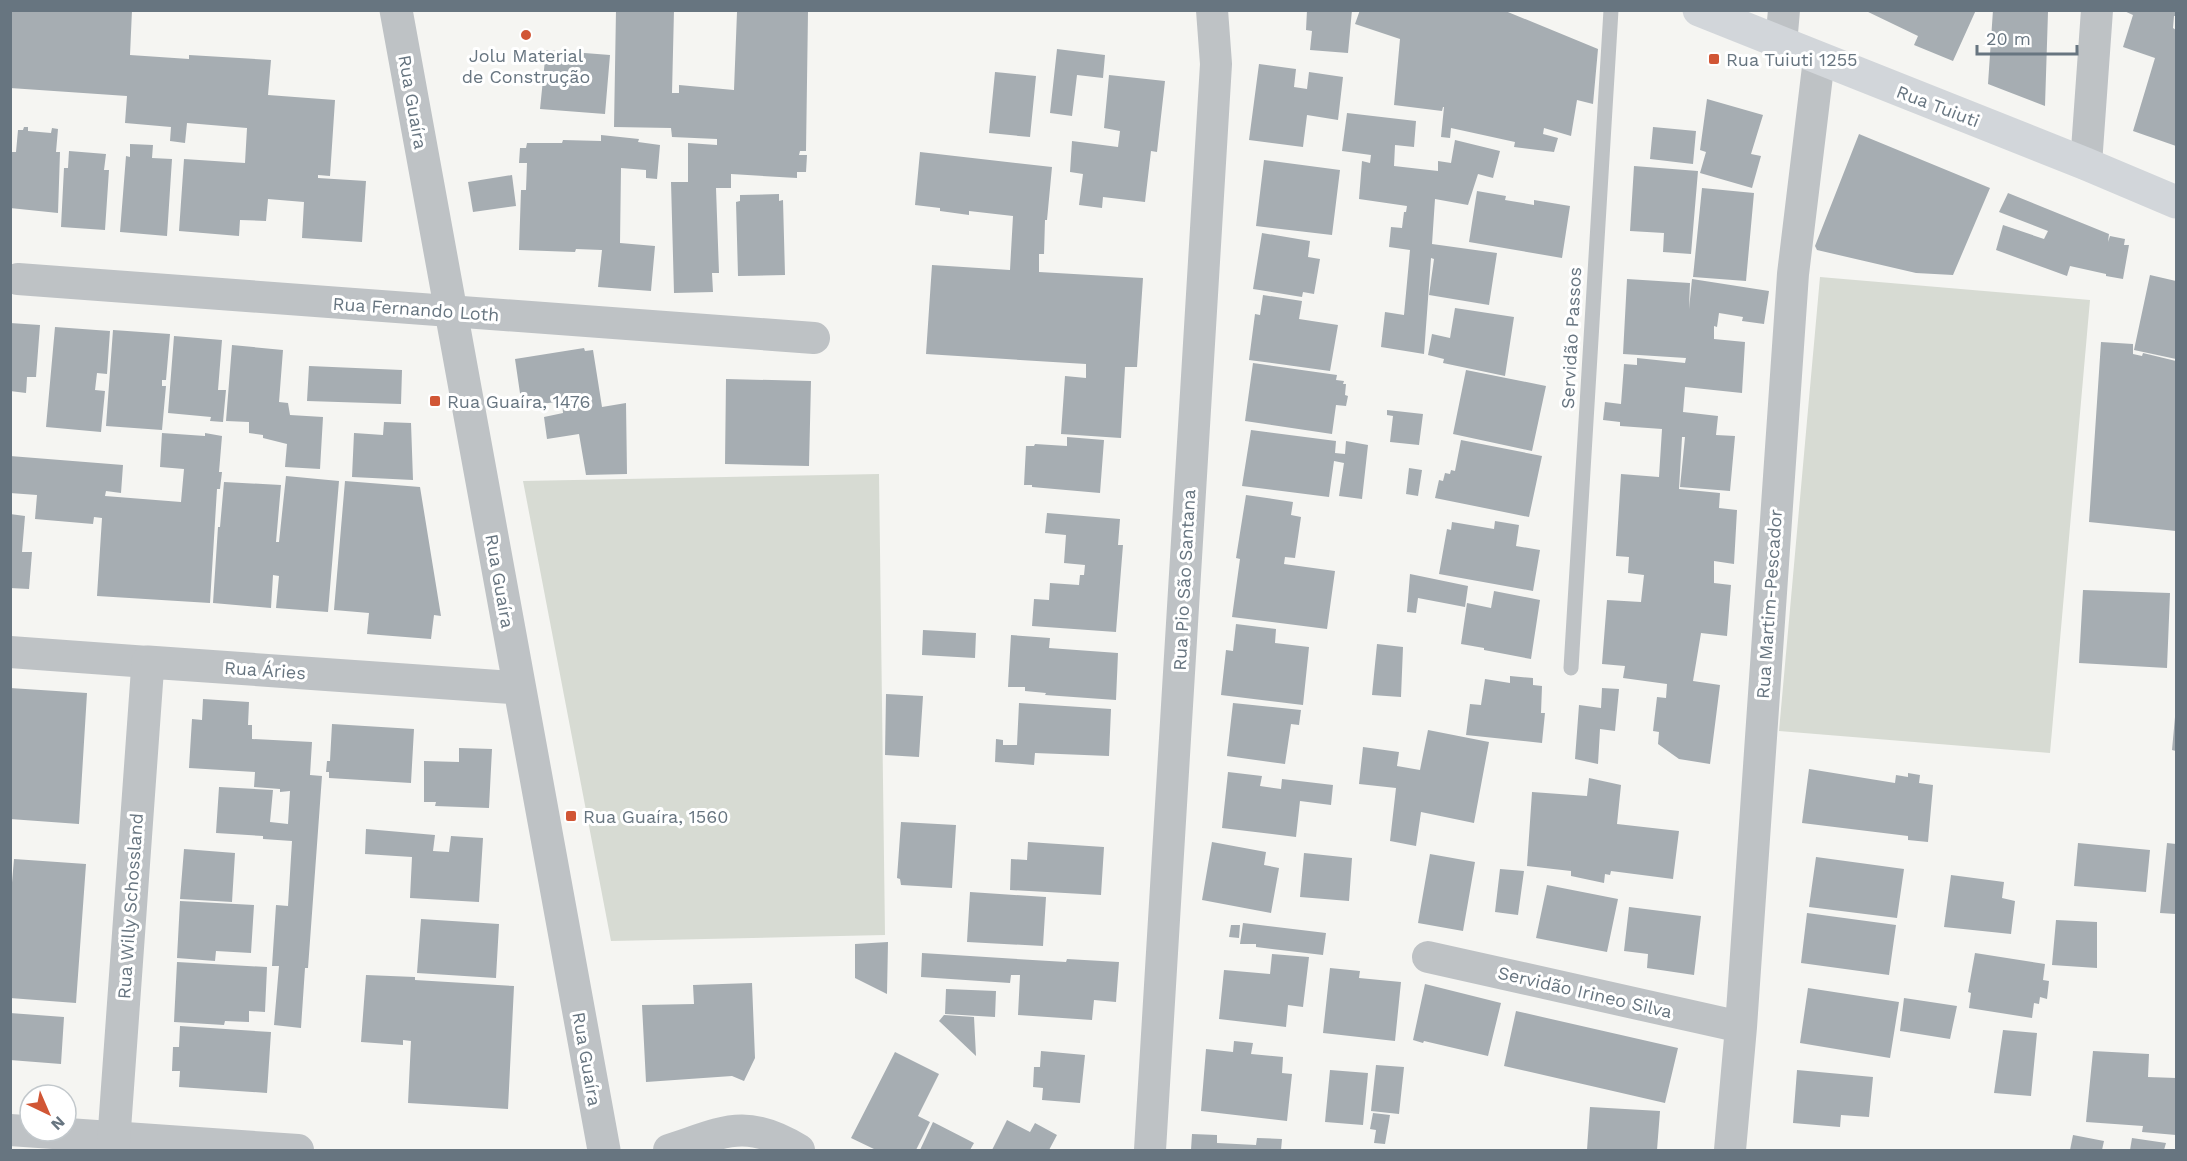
<svg xmlns="http://www.w3.org/2000/svg" width="2187" height="1161" font-family="'Work Sans',sans-serif">
<rect width="100%" height="100%" fill="#f5f5f2"/>
<path fill="#d7dbd3" d="M1820,277L2090,300L2050,753L1779,731Z
M879,474L885,935L611,941L523,481Z"/>
<path fill="#a6adb2" d="M10,10H132L130,55L189,59V55L271,60L268,95L335,100L330,176L318,175V178L366,181L362,242L302,238L304,202L268,199L266,221L240,220L239,236L179,231L184,159L245,163L247,128L187,123L185,143L170,141L171,127L125,123L127,96L10,88Z
M616,10H674L672,93H679V85L734,90L737,12H808L806,151H800L799,155H807L806,172H797V178L731,174V188H716L719,273H712L713,292L674,293L671,182H688V143L717,145V139L672,137L671,128L614,127Z
M1307,10H1352L1348,53L1310,50L1312,31L1306,30Z
M1360,10H1503L1598,49L1593,104L1577,100L1571,136L1544,128L1543,134L1558,138L1554,152L1514,147L1515,142L1451,128L1450,138L1441,137L1444,107H1443L1442,111L1394,105L1400,39L1355,24Z
M1864,10H1976L1953,61L1914,45L1918,36Z
M1993,10L2048,12L2045,106L1988,84Z
M2122,10H2176V16H2174L2173,28L2176,30V146L2133,131L2155,58L2123,47L2133,15Z
M1057,49L1105,55L1103,78L1077,75L1072,116L1050,113Z
M546,50L610,55L605,114L540,109Z
M1259,64L1296,69L1294,87L1307,89L1309,72L1343,77L1338,120L1307,115L1303,147L1249,140Z
M995,72L1036,76L1030,137L989,133Z
M1109,75L1165,81L1157,152L1151,151L1145,202L1103,197L1102,208L1079,205L1083,174L1070,172L1072,141L1118,147L1120,131L1104,128Z
M1707,99L1763,115L1751,154L1761,156L1752,188L1700,173L1706,152L1700,150Z
M1347,113L1416,121L1414,147L1395,145L1394,166L1438,171V161L1451,163L1455,140L1500,151L1493,178L1478,174L1468,205L1435,199L1432,244L1497,253L1489,305L1429,295L1434,259L1431,258L1424,354L1381,347L1385,312L1404,315L1410,250L1389,247L1391,227L1402,228L1404,212H1406L1407,206L1359,199L1362,161L1370,163L1371,155L1342,151Z
M24,127H28V131L51,133L52,128L58,129L56,152H60L58,213L10,208V152H16L18,130H23Z
M1653,127L1696,131L1693,164L1650,159Z
M1859,134L1990,188L1953,275L1916,273L1817,250L1815,246Z
M601,135L639,139L638,142L660,145L657,179L646,178V170L621,168L620,243L655,246L651,291L598,287L602,250L576,249L575,252L519,250L521,190H526L527,163H519L520,148H526L527,143H562L563,140L601,141Z
M130,144L153,145L152,158L172,159L167,236L120,232L126,156L130,157Z
M69,151L106,154L104,170H109L105,230L61,227L64,168H68Z
M920,152L1052,167L1047,220H1045L1044,254H1039V272L1143,278L1137,367H1125L1121,438L1061,434L1065,376L1086,378V364L926,354L932,265L1010,270L1013,216L969,211V215L940,211V208L915,205Z
M1264,160L1340,170L1332,235L1256,226Z
M1634,166L1698,171L1691,254L1663,252L1664,233L1630,231Z
M512,175L516,206L473,212L468,182Z
M1702,188L1754,193L1746,281L1693,277Z
M1477,191L1506,196L1505,200L1534,205V200L1570,206L1562,258L1469,242Z
M2008,193L2109,234L2108,242L2110,236L2125,239L2124,245H2129L2123,279L2106,276V274L2070,266L2067,276L1996,250L2003,225L2044,239L2048,231L1999,212Z
M779,194V201L783,200L785,275L738,276L736,202L740,201V195Z
M1262,233L1310,241L1308,257L1320,259L1314,294L1303,292L1302,297L1253,289Z
M2150,275L2176,281V359L2134,350Z
M1627,279L1690,283L1689,309L1692,279L1769,291L1764,324L1742,321L1743,317L1719,313L1717,327L1714,326V339L1745,342L1742,393L1685,387L1683,412L1718,416L1716,435L1735,436L1730,491L1680,487L1685,437H1682L1679,489L1720,493L1719,508L1737,510L1734,564L1714,561V583L1731,585L1727,636L1701,633L1693,681L1720,685L1710,764L1679,759L1658,744L1659,732L1653,731L1657,697L1666,698L1667,684L1623,678L1625,666L1602,664L1607,600L1641,602L1644,575L1628,573L1629,557L1616,556L1621,474L1659,477L1662,429L1620,426V422L1603,420L1605,402L1621,404L1624,364L1637,365V358L1685,363L1686,358L1623,354Z
M1263,295L1302,301L1299,319L1338,325L1330,371L1249,360L1255,314L1260,315Z
M1455,308L1514,317L1505,376L1443,363L1444,359L1428,355L1432,334L1450,338Z
M10,323L40,325L36,377H27L26,393L10,391Z
M55,327L110,331L107,374L97,373L95,390L105,391L101,432L46,427Z
M113,330L170,334L166,380H162V386H166L162,430L106,426Z
M174,336L222,340L218,390H226L223,422L210,421L211,417L168,413Z
M2101,342L2133,344V354L2142,356L2143,353L2176,361V531L2089,522Z
M232,345L283,350L279,402L288,403L290,415L323,417L320,469L285,467L287,444L263,438V435L249,433V422L226,421Z
M584,348L585,351L593,350L602,407L626,403L627,474L586,475L579,434L547,439L544,417L563,413L562,401L522,407L515,359Z
M1253,363L1337,375L1336,380L1344,381L1343,384H1346L1345,395L1348,396L1346,406L1336,405L1332,434L1245,421Z
M309,366L402,370L401,404L307,401Z
M1466,370L1546,386L1532,451L1453,434Z
M726,379L811,381L809,466L725,464Z
M1387,410L1423,414L1419,445L1390,442L1393,416L1387,415Z
M384,422L411,423L413,480L352,477L354,433L383,435Z
M1251,430L1336,441L1335,453L1345,454L1346,441L1368,445L1362,499L1339,496L1344,463L1334,461L1329,497L1242,486Z
M162,433L205,436V433L222,436L219,472H222L220,489H217L210,603L97,596L102,518L94,517L93,524L35,519L37,495L10,493V456L123,465L121,493L106,491L105,496L181,502L184,469L160,467Z
M1067,437L1104,440L1100,493L1032,487V485H1024L1026,446H1034L1035,444L1067,446Z
M1461,440L1542,456L1529,517L1435,498L1439,480L1443,481L1445,473L1450,474L1451,470L1455,471Z
M1409,468L1422,470L1418,496L1406,494Z
M286,476L339,481L328,612L276,608L279,576L273,575L271,608L213,603L218,527H220L224,482L281,485L276,542H279Z
M345,481L420,487L441,616L434,615L431,639L367,634L369,613L334,610Z
M1246,495L1293,502L1291,515L1301,517L1295,558L1285,557L1284,564L1335,571L1327,629L1232,617L1240,559L1236,558Z
M1047,513L1120,519L1118,545H1123L1116,632L1032,626L1034,599L1049,600L1050,583L1079,585L1080,575H1084L1085,565L1064,563L1066,535L1045,533Z
M10,514L25,516L22,552H32L29,589L10,588Z
M1495,521L1519,525L1516,546L1540,550L1533,591L1439,574L1447,529L1451,530L1452,522L1494,529Z
M1410,574L1468,586L1465,607L1418,598L1416,613L1407,612Z
M2083,590L2170,593L2167,668L2079,663Z
M1494,591L1540,600L1531,659L1484,650V648L1461,644L1467,603L1491,608Z
M1236,624L1276,629L1275,643L1309,647L1303,705L1221,695L1226,650L1233,651Z
M923,630L976,633L975,658L922,655Z
M1011,635L1050,638L1049,648L1118,653L1116,700L1045,695L1046,693L1025,691V687H1008Z
M1377,644L1403,647L1401,697L1372,695Z
M1510,676L1533,678V685L1542,686L1541,713H1545L1542,743L1466,735L1470,704L1481,705L1485,679L1510,683Z
M10,688L87,693L79,824L10,819Z
M1602,688L1619,689L1615,731L1600,729L1598,764L1575,759L1579,705L1601,708Z
M886,694L923,696L919,757L885,755Z
M203,699L249,702L248,725H252V739L312,742L310,775L322,776L308,968H305L301,1028L274,1025L279,966H272L276,905L288,906L292,841L263,839V836L216,833L219,787L273,790L270,822L288,824L290,791L280,792V789L254,787L255,772L189,768L192,719L202,720Z
M1019,703L1111,709L1109,756L1035,753L1034,765L995,762L996,739L1003,740V745H1017Z
M1233,703L1301,710L1299,725L1291,724L1285,764L1227,756Z
M2175,717H2176V751L2172,750Z
M332,724L414,729L411,783L329,778V772H326L327,761H330Z
M1428,730L1489,742L1474,823L1421,812L1416,846L1390,841L1396,788L1359,784L1363,747L1399,752L1397,766L1420,770Z
M459,748L492,749L489,808L435,806L436,802H424V761L459,762Z
M1809,769L1895,783L1896,775L1908,777V773L1920,775L1919,783L1933,785L1928,842L1908,840V836L1802,823Z
M1228,772L1262,776L1260,786L1281,789L1282,779L1333,785L1331,805L1300,801L1296,837L1222,828Z
M1589,778L1621,785L1617,824L1679,831L1673,879L1611,871L1610,875L1605,874L1604,883L1571,876V871L1527,866L1532,792L1587,796Z
M901,822L956,825L952,888L901,885L900,879L897,878Z
M366,829L435,835L433,851L449,852L451,836L483,838L479,902L410,898L412,857L365,854Z
M1028,842L1104,847L1101,895L1010,890L1011,859L1027,860Z
M1212,842L1266,852L1264,865L1279,868L1271,913L1202,900Z
M2078,843L2150,850L2146,892L2074,886Z
M2167,843L2176,844V914L2160,913Z
M184,849L235,853L232,902L180,899Z
M1304,853L1352,858L1349,901L1300,897Z
M1430,854L1475,862L1463,931L1418,923Z
M1816,857L1904,869L1897,918L1809,907Z
M14,859L86,864L76,1003L10,998V906Z
M1500,869L1524,871L1518,915L1495,912Z
M1951,875L2004,882L2002,898L2015,901L2011,934L1944,927Z
M1547,885L1618,899L1607,952L1536,938Z
M970,892L1046,897L1043,946L967,942Z
M180,901L254,905L251,953L216,951L215,961L177,958Z
M1629,907L1701,916L1694,975L1647,968L1648,954L1624,951Z
M1807,913L1896,925L1889,975L1801,963Z
M421,919L499,924L496,978L417,973Z
M2056,920L2097,922V968L2052,965Z
M1243,923L1326,933L1323,955L1256,947V944H1240Z
M1231,925H1240L1239,938L1229,937Z
M888,942L887,994L855,978V944Z
M922,953L1066,962L1067,959L1119,962L1116,1002L1094,1000L1092,1020L1018,1015L1020,975H1011L1010,983L921,977Z
M1975,953L2045,964L2043,980L2049,981L2047,999L2040,997L2039,1004L2034,1003L2032,1018L1969,1008L1971,993L1968,992Z
M1272,954L1309,957L1303,1007L1288,1005L1286,1027L1219,1019L1224,970L1270,974Z
M177,962L267,967L265,1012L249,1011V1022L225,1021L224,1025L174,1022Z
M1330,968L1360,971L1359,978L1401,982L1395,1041L1323,1033Z
M366,975L415,977V980L514,986L508,1109L408,1103L411,1041L403,1040V1045L361,1042Z
M752,983L755,1058L744,1081L732,1076L646,1082L642,1005L694,1004L693,985Z
M1425,984L1501,1003L1488,1056L1424,1041L1423,1043L1413,1040Z
M1808,988L1899,1002L1890,1058L1800,1043Z
M946,989L996,991L995,1017L945,1014Z
M1904,998L1957,1006L1950,1039L1900,1031Z
M1516,1011L1678,1048L1665,1103L1504,1066Z
M10,1013L64,1017L61,1064L10,1060Z
M944,1015L974,1017L976,1056L939,1021Z
M180,1026L271,1032L267,1093L179,1087L180,1071H172L173,1047H179Z
M2003,1030L2037,1033L2031,1096L1994,1093Z
M1234,1041L1253,1043L1251,1054L1283,1057L1282,1073L1292,1074L1287,1121L1201,1111L1206,1049L1233,1052Z
M1041,1051L1085,1055L1080,1103L1042,1100L1043,1088L1033,1087L1034,1067H1040Z
M2093,1051L2149,1054L2148,1077L2176,1078V1135L2142,1132L2143,1126L2086,1122Z
M895,1052L939,1074L918,1116L930,1122L916,1150H876L851,1138Z
M1376,1065L1404,1067L1399,1114L1371,1111Z
M1330,1070L1368,1073L1363,1125L1325,1122Z
M1797,1070L1873,1077L1869,1117L1841,1115L1840,1127L1793,1123Z
M1590,1107L1660,1111L1657,1150H1587Z
M1373,1113L1390,1115L1385,1144L1374,1143L1376,1130L1370,1129Z
M1007,1120L1030,1132L1035,1123L1057,1135L1049,1150H992Z
M933,1122L974,1143L970,1150H920Z
M1192,1134L1217,1135V1143L1256,1145L1257,1138L1282,1139L1281,1150H1191Z
M2073,1135L2104,1141L2102,1150H2070Z
M2132,1138L2166,1143L2164,1150H2130Z"/>
<g fill="none" stroke-linecap="round" stroke-linejoin="round">
<path stroke="#bec2c5" stroke-width="15" d="M1571,668L1611,10"/>
<path stroke="#bec2c5" stroke-width="32" d="M1781,44L1784,10
M2086,164L2097,10
M18,279L814,338
M10,652L148,662
M1428,957L1741,1027
M10,1130L298,1150
M669,1150C724,1132 745,1117 799,1150
M1150,1150L1216,64L1212,10
M1730,1150L1741,1027L1793,274L1819,59"/>
<path stroke="#bec2c5" stroke-width="33" d="M396,10L604,1150
M113,1150L148,662L519,688"/>
<path stroke="#d2d6da" stroke-width="33" d="M1699,10L2086,164L2176,202"/>
</g>
<g fill="#d15635" stroke="#fff" stroke-width="2">
<circle cx="526" cy="35" r="6"/>
<rect x="1708" y="53" width="12" height="12" rx="3"/>
<rect x="429" y="395" width="12" height="12" rx="3"/>
<rect x="565" y="810" width="12" height="12" rx="3"/>
</g>
<g text-anchor="middle" dominant-baseline="central" stroke-width="6" stroke-linejoin="round" paint-order="stroke">
<g font-size="18" fill="#677580" stroke="#fff" text-anchor="start">
<text x="526" y="55" text-anchor="middle">Jolu Material<tspan x="526" dy="21">de Construção</tspan></text>
<text x="1726" y="59">Rua Tuiuti 1255</text>
<text x="447" y="401">Rua Guaíra, 1476</text>
<text x="583" y="816">Rua Guaíra, 1560</text>
</g>
<g font-size="18" fill="#677580" stroke="#fff">
<text transform="translate(413 102) rotate(80)">Rua Guaíra</text>
<text transform="translate(1938 106) rotate(21)">Rua Tuiuti</text>
<text transform="translate(416 309) rotate(4)">Rua Fernando Loth</text>
<text transform="translate(1571 338) rotate(-87)">Servidão Passos</text>
<text transform="translate(1184 580) rotate(-87)">Rua Pio São Santana</text>
<text transform="translate(500 581) rotate(80)">Rua Guaíra</text>
<text transform="translate(1769 604) rotate(-86)">Rua Martim-Pescador</text>
<text transform="translate(265 670) rotate(4)">Rua Áries</text>
<text transform="translate(130 906) rotate(-86)">Rua Willy Schossland</text>
<text transform="translate(1585 992) rotate(13)">Servidão Irineo Silva</text>
<text transform="translate(587 1059) rotate(80)">Rua Guaíra</text>
</g>
</g>
<rect width="2187" height="1161" fill="none" stroke="#677580" stroke-width="24"/>
<g transform="translate(48 1113) rotate(136)"><circle r="28" fill="#ffffff" stroke="#c2c8cc" stroke-width="1.5"/>
<path d="M0-4.5L10 22L0 15L-10 22Z" fill="#d15635"/>
<text y="-9" font-size="16" font-weight="bold" text-anchor="middle" fill="#677580">N</text>
</g>
<path d="M1977 45v9h100v-9" fill="none" stroke="#677580" stroke-width="3"/>
<text x="1986" y="45" font-size="18" fill="#677580" stroke="#ffffff" stroke-width="4.5" paint-order="stroke">20 m</text>
</svg>
